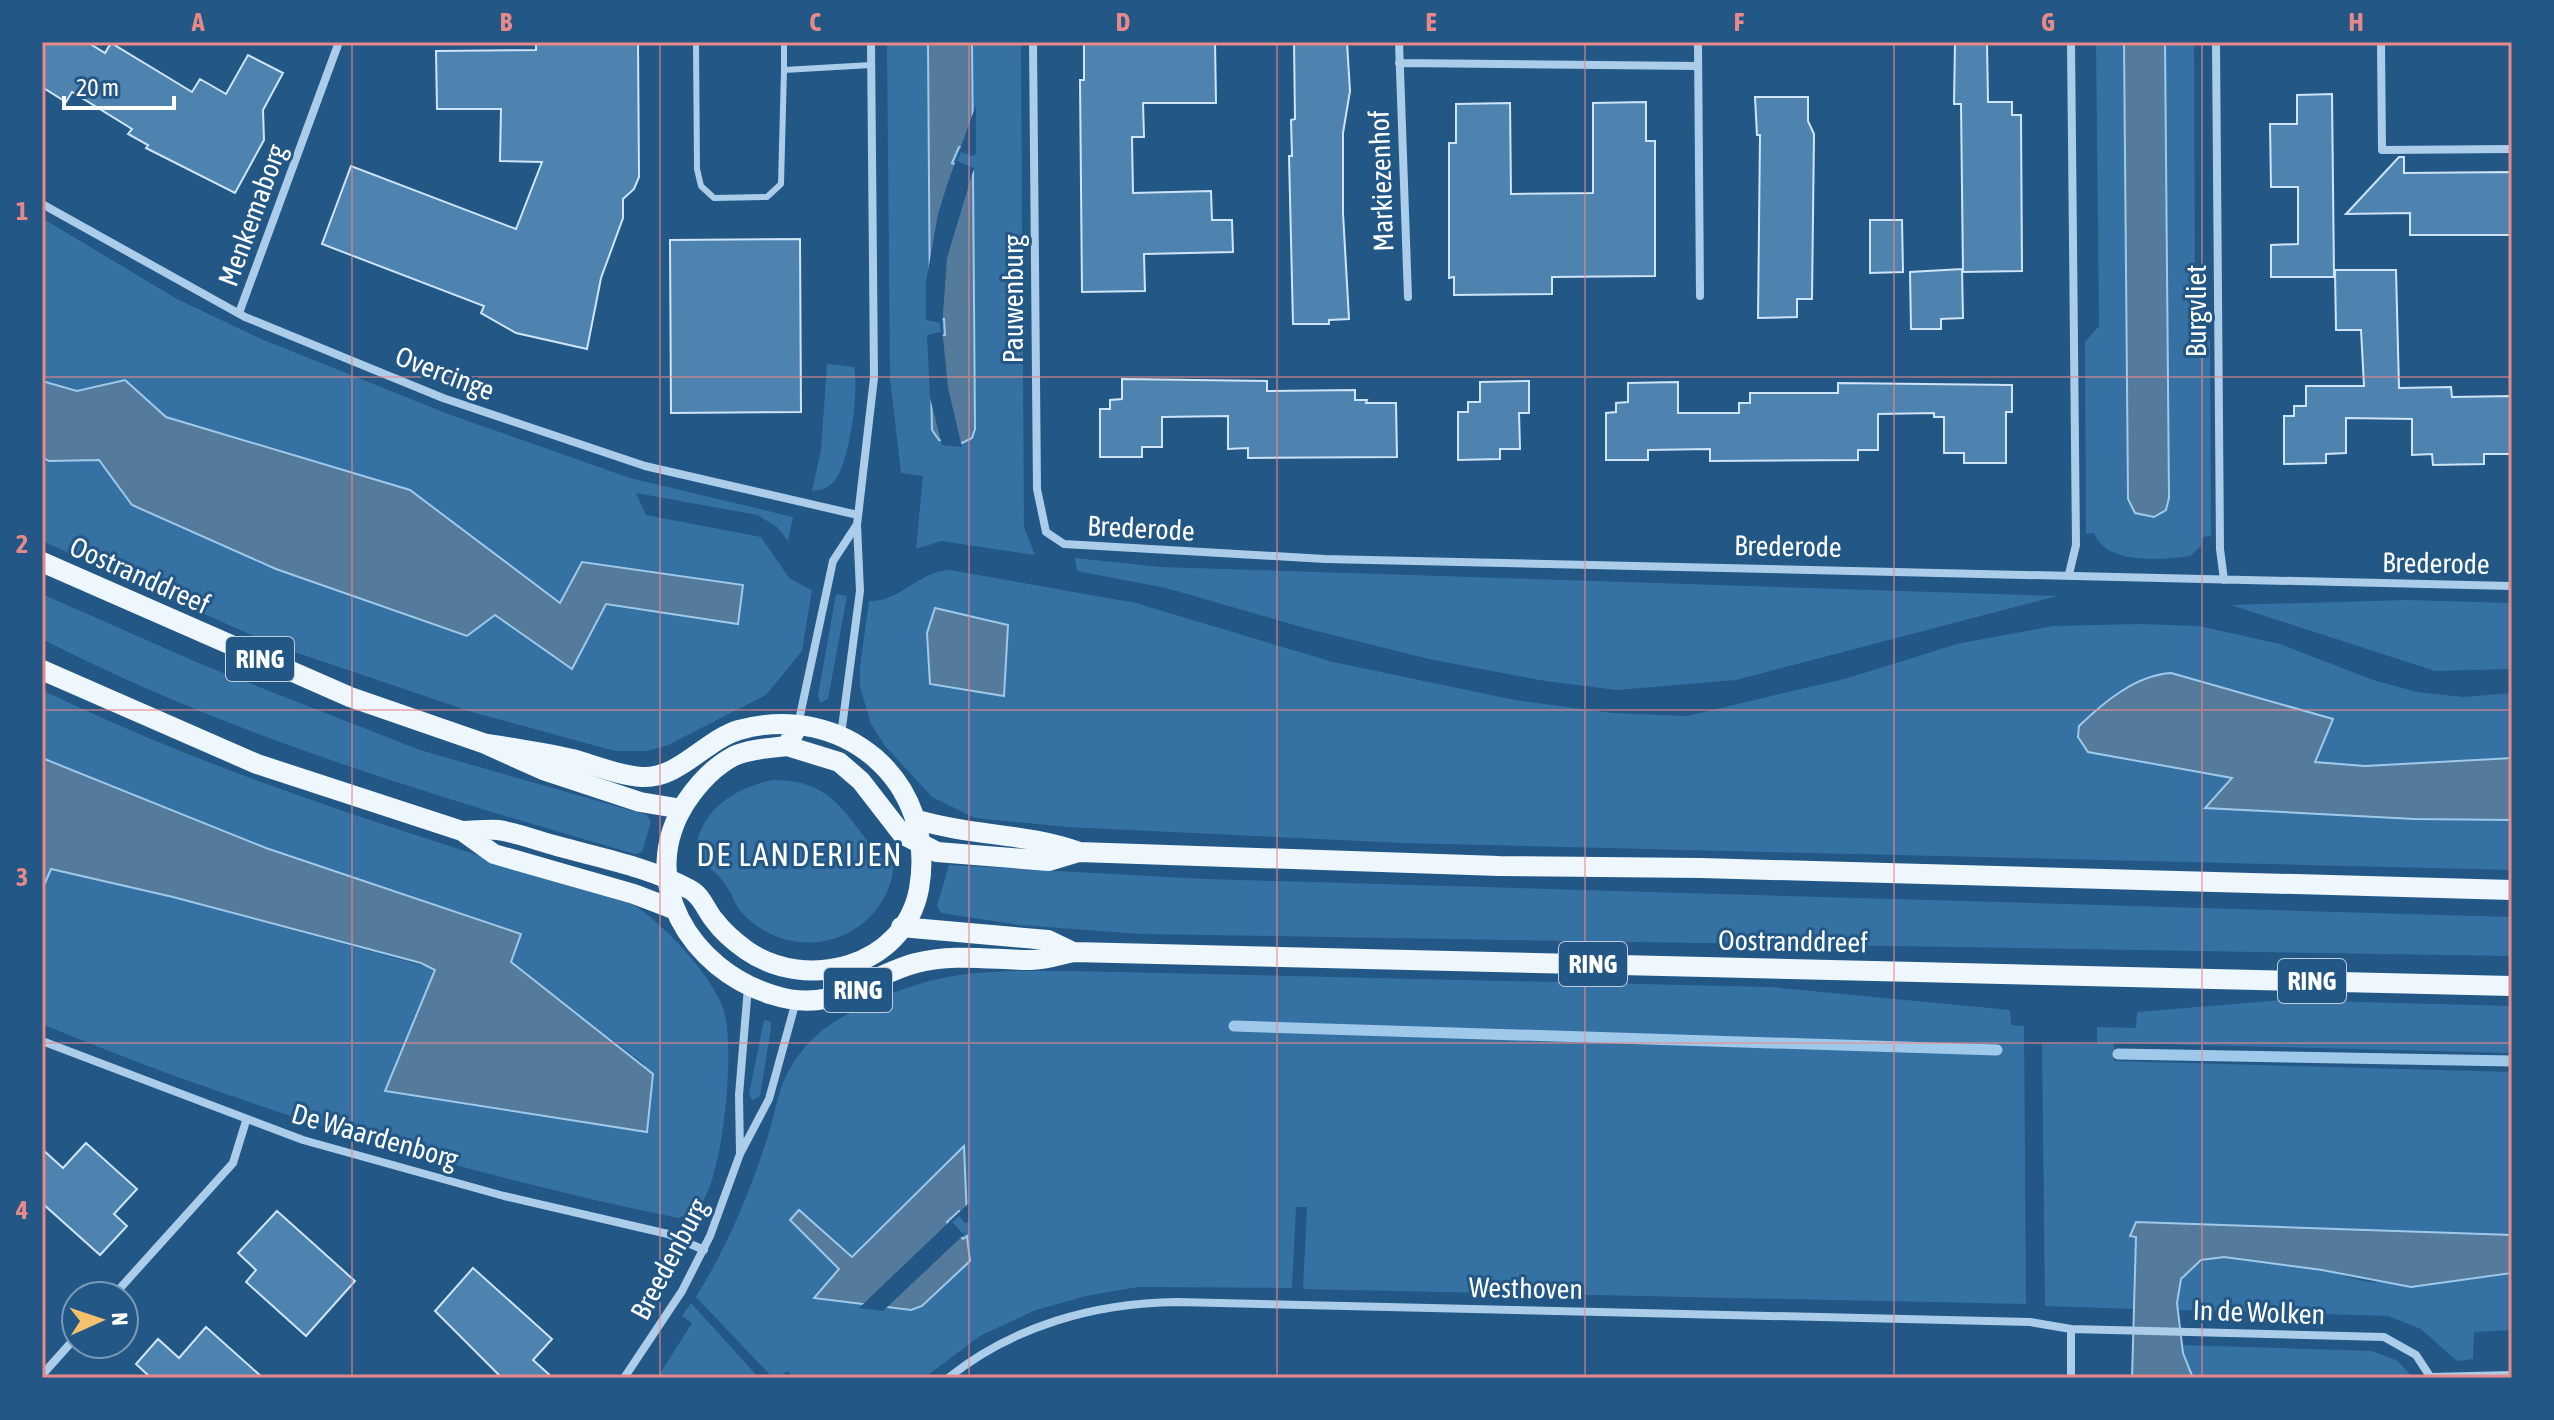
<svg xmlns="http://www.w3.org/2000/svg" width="2554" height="1420" font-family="'Asap Condensed',sans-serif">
<rect width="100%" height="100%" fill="#225786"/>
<path fill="#3671a3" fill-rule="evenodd" d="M887,42H928L930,318L944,319L945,336H931L974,433L973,172L952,163L959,146L973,152L972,42H1021L1024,527L1035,555L941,541L916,549L923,476L901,473L890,378Z
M2096,42H2124L2128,499L2135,513L2154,517L2166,510L2169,498L2165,42H2194L2195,325L2210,340L2211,536L2203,537L2201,546L2190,556C2161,560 2106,565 2094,533L2086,534L2085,342L2099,326Z
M42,218L177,299L259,338L448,414L630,478L793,517L788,541L776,526L757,515L636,493L646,515L761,537L790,579L812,590L802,651L766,695L668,745L647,751H615L472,712L271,644L42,541V457L49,461L99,460L132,505L276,569L466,636L495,615L572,668L606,604L738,624L743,585L561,603L410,490L166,417L125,380L77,391L42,381Z
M827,364L854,367C859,390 850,462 835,480C829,488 821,490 812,491L821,450Z
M1075,558L1160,567L2057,596L1736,680L1617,690L1545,681L1429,659L1305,628L1166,588L1077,571Z
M950,570L1136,603L1333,662L1515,700L1613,713L1687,716L1848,678L1957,644L2053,626L2141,624L2199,626L2280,644L2373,680L2417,692L2463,697L2512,693V758L2365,766L2314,762L2333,719L2114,696L2079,727L2233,778L2205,807L2414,819L2512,820V870L1403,843L1067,827L975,818L932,797L885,746L871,724L860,687V667L869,601C901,602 918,571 950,570Z
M42,594L203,665L420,750L647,815L651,822L642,852L635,854C433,796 229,735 42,639Z
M836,594L847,596L828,699L820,703L818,695Z
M2406,600L2512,603V669L2435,671L2231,605Z
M42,690C232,782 431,840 631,903C663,923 710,973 723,1008C736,1044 724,1176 700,1206C694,1213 686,1215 678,1218C461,1173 246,1109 42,1024V890L51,869L173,897L435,969L385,1091L647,1132L644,1064L510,962L521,934L266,848L42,758Z
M773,780C845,780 846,829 893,866C893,888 879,910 862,924C825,952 776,948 743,914C736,907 733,896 727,887C720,875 707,866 696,858C694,814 734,787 773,780Z
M949,865L1207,879L2512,917V956L1140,934L1020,925L941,913L937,906Z
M1071,971L1771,987L2010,1010L2011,1025L2024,1026L2026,1304L1303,1289L1307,1207H1296L1292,1288L1138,1287L1086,1296L1036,1310L980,1336L924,1378H795L787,1371L779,1378H773L696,1297C727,1247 748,1197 766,1142C774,1120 777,1092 788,1072C809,1034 836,1018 875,1001C946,968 995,971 1071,971ZM964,1147L966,1218L959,1211L947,1222L963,1240L967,1237L968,1258L815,1298L839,1268L790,1221L799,1210L852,1257Z
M2282,1000L2512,1006V1053L2114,1043V1061L2512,1072V1235L2136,1222L2130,1235L2136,1236L2135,1309L2045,1306L2042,1043L2097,1044V1027L2136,1028L2137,1012Z
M764,1020L770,1021L771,1028L760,1096L752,1100L749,1094Z
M2224,1257L2322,1270L2367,1282H2452L2512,1273V1330L2474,1332L2473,1359L2457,1361L2421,1329L2388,1316L2177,1310C2175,1276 2191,1260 2224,1257Z
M691,1303L759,1378H657L692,1323L682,1316Z
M2182,1345L2372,1351L2398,1361L2413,1378H2193L2187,1370Z"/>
<path fill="#557b9c" stroke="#9fc9ea" stroke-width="2" d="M928,42H972L973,152L959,147L952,163L973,172L975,429L972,438L962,443L939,440L932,430L930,336L945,335L944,319H930Z
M2124,42H2165L2169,498L2166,510L2154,517L2135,513L2128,499Z
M125,380L166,417L410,490L560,603L582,562L743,585L738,624L606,604L572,669L495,615L467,636L276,569L132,505L99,460L49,461L42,457V381L77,391Z
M935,608L1008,625L1004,696L930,684L927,633Z
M2171,673L2333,719L2315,762L2365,766L2512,758V820L2414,819L2205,808L2232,778L2088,752L2078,737L2079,726C2104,702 2136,675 2171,673Z
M42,758L266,848L521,934L511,962L653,1074L647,1132L385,1091L435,970L421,963L173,897L51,869L42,890Z
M964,1146L967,1219L959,1211L947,1222L963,1239L967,1236L970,1261L922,1306L911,1310L814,1298L839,1269L790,1220L799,1210L852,1257Z
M2136,1222L2512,1235V1273L2411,1287L2322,1270L2224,1257L2201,1260L2181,1279L2177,1303L2183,1353L2193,1378H2132L2136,1237L2130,1236Z"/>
<path fill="#225786" d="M976,105V154L972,156L961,152L957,161L974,168L947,258L942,327L948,388L962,447L942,445L930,398L927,335L941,332L940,323L926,320V282L938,214L947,185Z
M970,1202V1222L965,1223L959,1216L952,1222L963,1234L967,1232L954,1244L883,1311L859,1308Z"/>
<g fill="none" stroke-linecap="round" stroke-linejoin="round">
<path stroke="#9fc9ea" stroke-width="11" d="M1234,1026L1997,1050
M2118,1054L2512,1061"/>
</g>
<path fill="#4e83b0" stroke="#cfe5f7" stroke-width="2" d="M42,42H87L105,53L111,43L192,92L200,79L226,94L248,55L283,73L263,110L264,140L235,193L146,148L148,145L128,134L132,129L72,92L66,102L42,87Z
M536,42H638L639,177L634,189L623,199V218L601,278L587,349L516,333L481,313L484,306L322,244L351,166L516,229L542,162L500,161L501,109H437L436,51L536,50Z
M1084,42H1215L1216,103H1143L1144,137H1132L1133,193L1211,191L1212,220H1232L1233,252L1144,254L1145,291L1082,292L1080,80H1084Z
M1294,42L1347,43L1350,91L1343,133V213L1349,319L1329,320V324H1293L1289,156H1292L1291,120L1295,119Z
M1955,42H1987L1988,102H2012V115H2021L2022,271L1963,272L1961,104H1954Z
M2332,94L2334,277H2271V245L2298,244V187H2271L2270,124H2297V95Z
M1755,97H1808V121L1814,134L1812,299H1797V317L1758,318L1760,135H1757Z
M1646,102V141H1655V276L1552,277V294L1454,295V277L1449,278V143H1456V104L1510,103L1511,194L1593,193V103Z
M2399,157H2404V173L2512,172V235H2410V213L2346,214Z
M1870,220H1902L1903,272L1870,273Z
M800,239L801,412L671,413L670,240Z
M1962,269L1963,318L1941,319V329H1911L1910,272Z
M2335,270H2396L2399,388L2451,387L2452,397L2512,396V454H2484V464L2433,465L2432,454L2412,455V419L2346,418V453L2326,454V463L2284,464V416H2294V406H2306V386H2364L2361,330H2336Z
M1122,379L1267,381V391L1355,390V400H1367L1366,403H1396L1397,457L1248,458V448L1228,449V416L1162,417V447H1142V457H1100V409H1110V400L1122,399Z
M1529,381V413H1519L1520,449H1500V459L1458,460V412H1468V402H1480V382Z
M1678,382V413H1739V403H1750V393H1838V383L2012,385V412H2006V463H1964V453H1944V417H1934V413L1878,414V450H1858V460L1710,461V449L1648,450V460H1606V413L1616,412V403L1628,402V383Z
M86,1143L137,1189L114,1214L127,1226L100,1255L42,1203V1149L63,1168Z
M277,1211L355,1281L306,1336L246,1282L256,1270L238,1253Z
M473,1268L552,1339L533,1360L553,1378H502L435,1311Z
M206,1327L263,1378H151L136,1364L158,1339L179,1358Z"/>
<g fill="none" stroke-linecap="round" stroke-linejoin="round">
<path stroke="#abcde9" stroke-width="6" d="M696,42L697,169L701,186L714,198L767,197L781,184L784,70
M784,42V70L871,65"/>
<path stroke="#abcde9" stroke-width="8" d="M1033,42L1037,489L1046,532L1064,544L1325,559L2512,586
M1399,42L1408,297
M1698,42L1700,296
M2216,42L2220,549L2224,580
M2381,42L2382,150L2512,149
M1399,63L1697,66
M42,204L245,317L443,398L645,466L858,515
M239,313L339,42
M2069,574L2076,545L2071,42
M798,725L833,561L856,526
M841,735L860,591L857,525L874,378L871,42
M42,1041L303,1140L504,1196L668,1234L704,1250
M740,1153L739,1095L748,987
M113,1296L233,1163L246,1121
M2071,1329L2384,1337L2416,1355L2431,1378
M42,1375L76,1337
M2431,1377L2512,1375
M624,1378L682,1291L710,1236L740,1154L769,1099L796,1001
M948,1378C1013,1326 1094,1303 1177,1302L2030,1322L2071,1329V1378"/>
<path stroke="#eef6fe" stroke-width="20" d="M42,562L350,697L483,743L543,770L640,802L682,809
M42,670L257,764L462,831L494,854L634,894L673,909
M798,725L787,746C770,748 750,749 734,756C715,766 698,784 686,802C635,881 691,970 773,995C835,1015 863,977 916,963C953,953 994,960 1031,960C1045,960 1060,955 1073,952L2512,986
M787,746L839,762L861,781L902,834L937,852L1049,861L1079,852
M918,820C971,836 1027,833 1079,852L1499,866L1701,868L2512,890
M462,831C474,831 487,829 498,830C518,833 538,841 557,846C600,858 649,867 689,889C702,895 706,911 715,921C723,932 735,942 746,950C806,992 904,968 919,889C938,781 843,701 739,730C705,740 679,779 642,777C620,776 594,765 572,759C542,752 513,748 483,743
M901,927L1048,940L1073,952"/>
</g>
<path fill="none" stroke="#e88989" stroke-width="2" stroke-opacity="0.55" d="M352,42V1378M660,42V1378M969,42V1378M1277,42V1378M1585,42V1378M1894,42V1378M2202,42V1378M42,377H2512M42,710H2512M42,1043H2512"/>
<g text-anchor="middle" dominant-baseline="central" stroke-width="6" stroke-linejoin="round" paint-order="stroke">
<g fill="#225786" stroke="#bdcddb" stroke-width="2">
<rect x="226" y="637" width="68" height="44" rx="6"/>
<rect x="1559" y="942" width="68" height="44" rx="6"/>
<rect x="2278" y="959" width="68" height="44" rx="6"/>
<rect x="824" y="968" width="68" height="44" rx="6"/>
</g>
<g font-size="26" font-weight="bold" fill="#fff">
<text x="260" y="659">RING</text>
<text x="1593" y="964">RING</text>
<text x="2312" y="981">RING</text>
<text x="858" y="990">RING</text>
</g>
<g font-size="28" fill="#fff" stroke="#225786">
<text transform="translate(1381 181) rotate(-92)">Markiezenhof</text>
<text transform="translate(252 215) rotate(-70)">Menkemaborg</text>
<text transform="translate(1013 299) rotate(-90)">Pauwenburg</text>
<text transform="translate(2196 311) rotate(-90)">Burgvliet</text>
<text transform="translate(445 373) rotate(21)">Overcinge</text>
<text transform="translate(1141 528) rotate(3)">Brederode</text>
<text transform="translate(1788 546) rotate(1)">Brederode</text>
<text transform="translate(2436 563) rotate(1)">Brederode</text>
<text transform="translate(140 575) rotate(24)">Oostranddreef</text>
<text transform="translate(1793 941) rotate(1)">Oostranddreef</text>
<text transform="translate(375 1136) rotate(16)">De Waardenborg</text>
<text transform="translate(669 1259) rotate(-62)">Breedenburg</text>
<text transform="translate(1526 1288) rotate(1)">Westhoven</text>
<text transform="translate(2259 1312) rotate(2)">In de Wolken</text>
</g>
<g font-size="32" letter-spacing="2" fill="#fff" stroke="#225786">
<text x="800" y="854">DE LANDERIJEN</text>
</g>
</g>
<rect width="2554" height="1420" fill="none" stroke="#225786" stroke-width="88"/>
<g transform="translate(100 1320) rotate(87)"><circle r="38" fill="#225786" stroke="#7a9ab6" stroke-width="2"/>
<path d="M0-6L14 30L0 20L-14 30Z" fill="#f5c16d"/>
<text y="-12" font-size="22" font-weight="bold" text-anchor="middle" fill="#ffffff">N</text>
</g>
<path d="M64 96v12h110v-12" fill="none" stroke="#ffffff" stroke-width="4"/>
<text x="76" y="96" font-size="24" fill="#ffffff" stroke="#225786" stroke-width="6" paint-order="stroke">20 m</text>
<rect x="44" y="44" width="2466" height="1332" fill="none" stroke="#e88989" stroke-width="3"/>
<g font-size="26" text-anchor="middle" font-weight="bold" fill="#e88989">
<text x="198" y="31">A</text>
<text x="506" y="31">B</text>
<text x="815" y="31">C</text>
<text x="1123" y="31">D</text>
<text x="1431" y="31">E</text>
<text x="1739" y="31">F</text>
<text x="2048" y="31">G</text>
<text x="2356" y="31">H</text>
<text x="22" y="220">1</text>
<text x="22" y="553">2</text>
<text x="22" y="886">3</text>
<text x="22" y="1219">4</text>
</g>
</svg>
